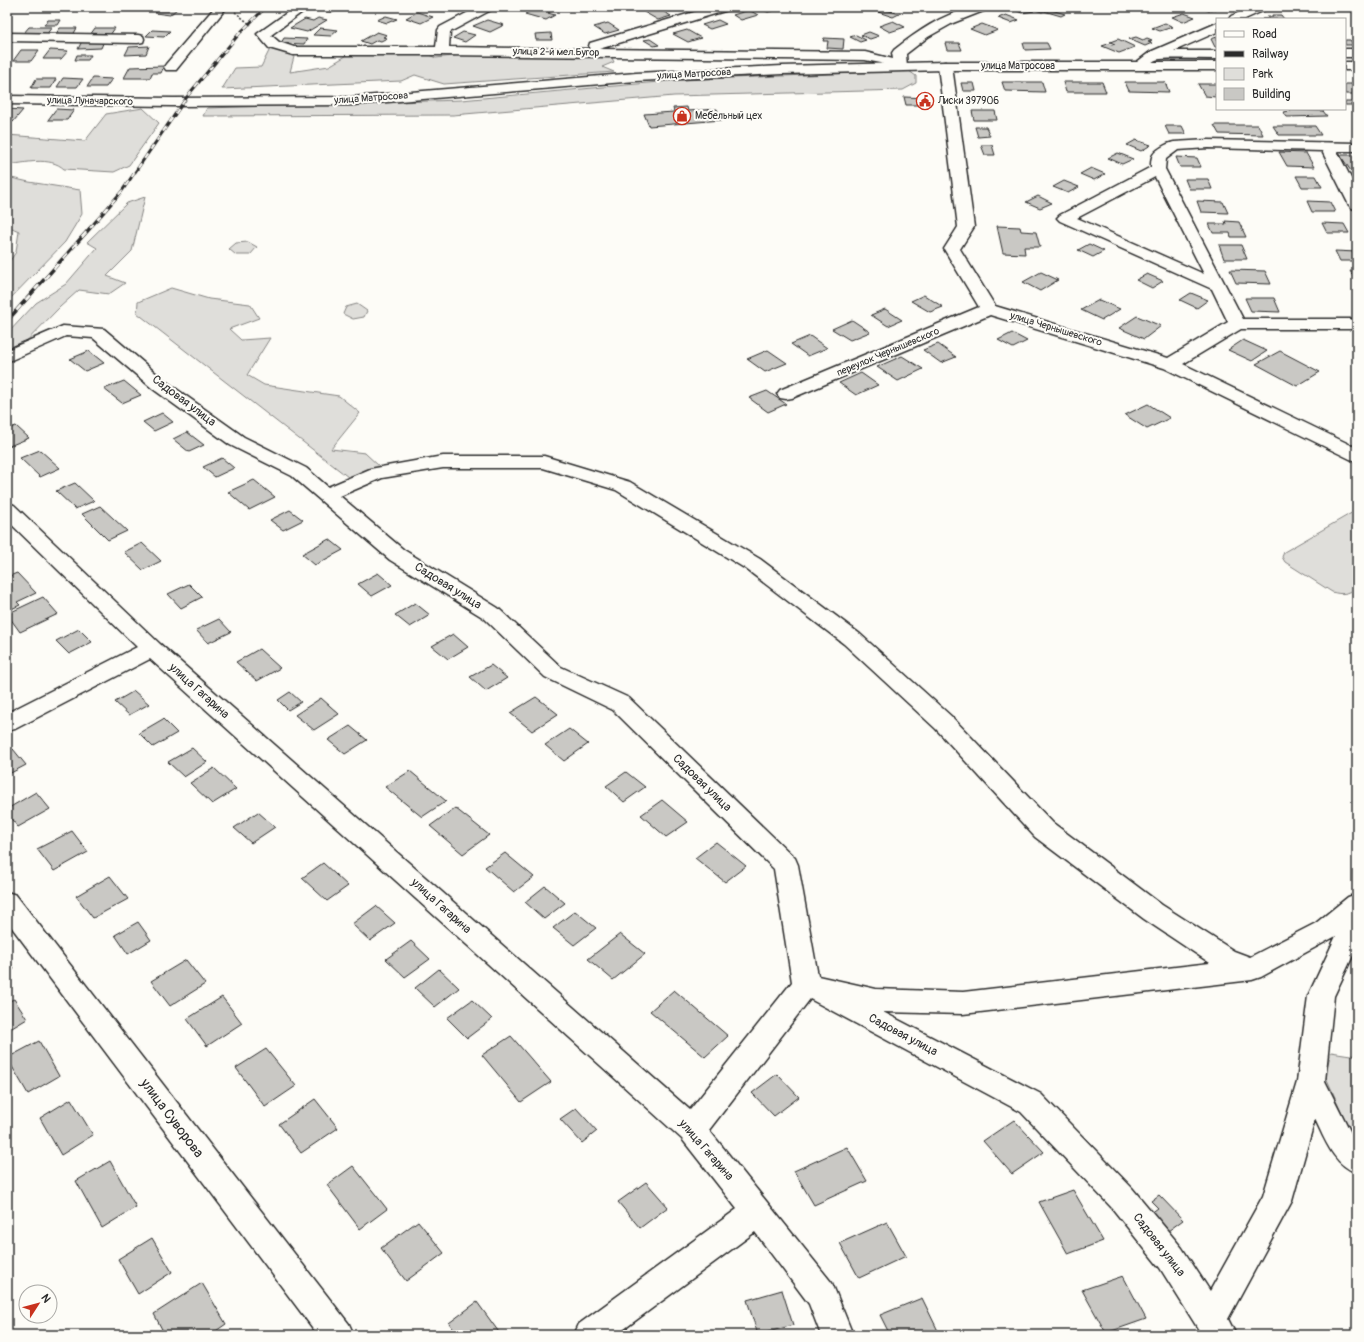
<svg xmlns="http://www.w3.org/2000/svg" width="1364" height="1342" font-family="Pangolin,sans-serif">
<rect width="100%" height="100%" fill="#fdfcf7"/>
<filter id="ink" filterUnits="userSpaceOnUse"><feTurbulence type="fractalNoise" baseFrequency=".025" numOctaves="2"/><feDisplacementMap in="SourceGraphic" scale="8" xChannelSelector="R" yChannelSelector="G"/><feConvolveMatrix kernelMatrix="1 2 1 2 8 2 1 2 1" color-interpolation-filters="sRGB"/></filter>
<g filter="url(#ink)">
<path fill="#dfdeda" stroke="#858482" d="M409,47L436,58L469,54L611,56L614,62L602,67L614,72L444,84L415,75L401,81L222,89L235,68L261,67L270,49L295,53L290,72L329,66L351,53Z
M909,71L916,76V83L903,90L674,96L453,115L203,116L207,108L461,100L681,80Z
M143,108L159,123L129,165L114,172L64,169C50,156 25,163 7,165V135L85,141L106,114Z
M7,177L29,182L80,190L82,214L65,242L7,302V265L16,252L19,231L7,226Z
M145,197L132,251L107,276L125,283L109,294L79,290L60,307L7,361V334L36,303L66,284L97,248L87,242L127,203Z
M248,242L257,247L250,255H236L229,249L236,243Z
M171,288L209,299L250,304L259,318L229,329L241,340L270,338L247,375L264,385L339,396L360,413L331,449L365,453L380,467L348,477L137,313L138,302Z
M357,304L367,311L364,317L353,319L343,314L346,307Z
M1355,511H1357V588C1348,594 1342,595 1332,592L1285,562L1282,557L1284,552Z
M1331,1052L1357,1056V1135L1350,1131L1325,1075Z"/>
<path fill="#c9c8c4" stroke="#2b2b2b" d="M82,7H101L98,10L80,9Z
M163,7H169L178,8L170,15L155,13Z
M327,7H341L334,12L322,11Z
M542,7L553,10L548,13L555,15L546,20L525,14L534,9L537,10Z
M761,7H785L768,12L759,8Z
M1025,7L1034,11L1022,13L1017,11Z
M1040,7H1041L1065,14L1061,16L1044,11L1042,12L1035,10Z
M1199,7H1218L1219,8L1209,11Z
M658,8L671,16L658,20L644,12Z
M884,9L899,14L893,17L878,12Z
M749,10L758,15L741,20L733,15Z
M417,12L433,17L421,23L406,18Z
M1184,13L1195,17L1183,22L1172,17Z
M1006,15L1019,20L1011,23L998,18Z
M1272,15H1281L1284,19H1262H1269L1267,17H1273Z
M386,16L397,19L387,23L377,20Z
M318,18L327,20L307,32L290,28L305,19L313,21Z
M48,20H61L58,25H44Z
M487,20L504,25L490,32L473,26Z
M718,20L726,24L710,29L702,25Z
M893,21L905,27L890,32L879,26Z
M608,23L619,30L605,34L594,27Z
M1165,23L1173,27L1160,31L1152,28Z
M982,24L998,30L985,35L970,29Z
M29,27H52L46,35L23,34Z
M60,28H77L73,35H55Z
M95,28H115L110,35H90Z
M320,28L338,30L331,36L313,35Z
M152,30L170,31L164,37L146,36Z
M687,30L701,38L688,42L673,34Z
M377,32L387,35L383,37L387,38L381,41L377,40L370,44L361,41Z
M463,32L475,35L465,42L453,38Z
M869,32L879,36L870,39L861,35Z
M551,33L552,40H536L535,34Z
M856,35L866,40L860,42L850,37Z
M1136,37L1143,40L1147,38L1152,40L1148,42L1152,43L1145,46L1129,39Z
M1217,37V47H1215L1211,39Z
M284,38L307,39L304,44L281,43Z
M824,38L844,39L843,49L827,48L828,41H823Z
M650,39L659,45L654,46L644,40Z
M1118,39L1135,47L1119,53L1102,46L1108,44L1112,45L1115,44L1110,42Z
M1345,40H1350L1354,45H1345Z
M82,41H104L101,48L78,49Z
M945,43H959L962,50H947Z
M1023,43H1047L1050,49L1025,50Z
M149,46L146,54L125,55L129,47Z
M21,50H39L31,61H13Z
M50,50L68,51L61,59H43Z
M77,55H91L88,60H75Z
M164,66L161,73H152L150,78H124L130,67Z
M63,78L83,79L77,87H57Z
M93,78L112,79L106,87H87Z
M36,79H56L51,88H31Z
M1002,82H1042L1045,92L1005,91Z
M1063,82H1102L1106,92H1066Z
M1125,82H1165L1169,92L1129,91Z
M961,83H974L976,91H963Z
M1198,84H1217V94H1215L1216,97L1205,96Z
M1345,84H1357V94H1345Z
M904,97L928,98L929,105H906Z
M1345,102H1357V105H1345Z
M687,107L688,111L717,109L722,120L649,126L644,114L674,112L673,108Z
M7,109L23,110L13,122H7Z
M56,109L74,110L67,120H48Z
M1290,110L1323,111L1327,116L1287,117L1283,112L1291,111Z
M972,111H995L997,120H974Z
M1214,125H1258L1263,135L1219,134Z
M1165,126H1182L1186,134H1169Z
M1273,126H1315L1321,135H1279Z
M975,127H986L990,136L978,137Z
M1136,140L1151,145L1141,151L1127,145Z
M981,145H992L995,155H985Z
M1279,152L1306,153L1314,167L1287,166Z
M1118,153L1133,159L1122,164L1108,158Z
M1340,155H1357V171H1351Z
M1176,157L1197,158L1201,167H1180Z
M1091,168L1105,174L1094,180L1080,174Z
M1296,176H1316L1322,187H1302Z
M1185,179H1208L1212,189H1189Z
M1064,181L1079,187L1068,193L1053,187Z
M1038,196L1052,203L1040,208L1026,202Z
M1197,201L1223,202L1228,213L1201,212Z
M1307,201L1330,202L1335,212H1312Z
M1225,221L1239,222L1246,237H1231L1230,233H1213L1209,224H1226Z
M1322,223L1344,224L1349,233H1327Z
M997,226L1020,227L1021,231L1036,232L1040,247H1024L1025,254L1003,253Z
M1089,244L1104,251L1093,257L1078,250Z
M1219,245H1241L1247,259H1224Z
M1335,251L1357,252V261H1340Z
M1230,270L1265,271L1271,284L1236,283Z
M1350,271H1357V283Z
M1041,272L1058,280L1040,291L1023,282Z
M1147,274L1163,281L1152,288L1136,280Z
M1191,293L1208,300L1197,308L1180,300Z
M924,295L943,307L930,312L911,301Z
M1245,298H1274L1280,312L1251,311Z
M1099,300L1120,309L1102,320L1081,310Z
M885,309L902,320L888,326L871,315Z
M1137,316L1161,326L1144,339L1119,328Z
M852,320L870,332L850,340L832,329Z
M1012,333L1027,341L1013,348L998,340Z
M810,336L827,348L808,356L791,344Z
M1243,340L1267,351L1252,361L1228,350Z
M938,344L956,357L941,363L923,350Z
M768,350L787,363L765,372L747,359Z
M89,351L104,363L85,371L70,359Z
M1280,351L1320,372L1297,386L1256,364Z
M902,356L923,369L898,381L877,367Z
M861,373L878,385L856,395L839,383Z
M124,381L141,395L122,403L104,389Z
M767,391L786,404L768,412L749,398Z
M1148,404L1170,418L1147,429L1125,415Z
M162,413L173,422L154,431L143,422Z
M16,426L29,438L7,447V429Z
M187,432L204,445L189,452L173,439Z
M40,450L60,468L40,477L20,458Z
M222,458L234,468L215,477L203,467Z
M254,480L275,497L249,510L228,492Z
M75,483L94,501L75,509L56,491Z
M100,506L127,531L108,540L82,514Z
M290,510L303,520L283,530L270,520Z
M329,539L343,550L315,565L302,554Z
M142,543L161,561L143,570L124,552Z
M17,573L36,593L17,602L20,605L7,611V577Z
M378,573L392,585L372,596L358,584Z
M189,584L202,597L181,608L168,594Z
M43,597L58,614L20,632L7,614Z
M415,603L430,615L410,627L395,615Z
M219,619L231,632L208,643L196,630Z
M79,629L92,642L69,654L56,641Z
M453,634L468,647L448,659L432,646Z
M259,649L280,668L257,681L236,662Z
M491,665L507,678L486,691L470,677Z
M134,691L149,704L129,715L115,702Z
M290,692L301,702L288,710L278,700Z
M536,697L558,714L532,731L510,713Z
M321,698L339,714L314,730L295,715Z
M163,719L177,733L153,747L139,733Z
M350,726L367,740L345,754L328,740Z
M569,729L588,744L564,761L545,745Z
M192,748L207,762L184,777L168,762Z
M13,749L26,765L7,775V752Z
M214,768L236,789L212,804L190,783Z
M410,771L446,801L422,817L385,787Z
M626,772L645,787L624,802L606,786Z
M36,792L50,809L18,827L7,814V809Z
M662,800L688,822L666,837L641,815Z
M455,808L489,835L463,854L430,826Z
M258,812L275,827L251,843L234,828Z
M72,831L88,852L54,871L37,849Z
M716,842L746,866L725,882L695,858Z
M505,853L534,877L514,892L485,867Z
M323,863L348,886L327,901L302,878Z
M110,876L128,899L93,918L76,896Z
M545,886L565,903L544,919L525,902Z
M376,906L395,923L370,941L352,924Z
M575,911L596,928L574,945L553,928Z
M138,922L151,940L128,954L115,935Z
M620,934L645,954L613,980L588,959Z
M411,941L430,959L405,977L386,959Z
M7,959L14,969L7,973Z
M186,960L205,984L170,1006L151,981Z
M439,969L459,988L435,1007L415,988Z
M674,990L728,1036L705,1057L650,1011Z
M222,997L242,1023L207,1046L187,1019Z
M14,999L27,1019L7,1031V1002Z
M472,1000L492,1019L467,1038L447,1018Z
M511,1036L551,1082L521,1102L482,1055Z
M39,1041L59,1076L28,1094L7,1058Z
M266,1049L296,1086L265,1107L236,1068Z
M777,1074L799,1097L774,1116L752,1093Z
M71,1099L93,1135L61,1155L40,1118Z
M315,1099L338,1128L301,1153L279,1124Z
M576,1108L597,1131L582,1143L560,1119Z
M1014,1120L1044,1152L1012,1174L983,1141Z
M847,1147L867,1181L814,1205L794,1171Z
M110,1161L136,1207L102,1228L76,1181Z
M353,1166L387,1209L360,1229L327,1185Z
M646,1182L668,1207L640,1228L618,1202Z
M1073,1190L1103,1241L1068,1254L1039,1202Z
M1159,1195L1183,1220L1164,1234L1147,1216L1158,1208L1151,1201Z
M418,1221L444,1253L406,1281L381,1248Z
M887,1222L906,1256L859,1278L840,1243Z
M152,1238L172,1272L138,1294L118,1259Z
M1123,1276L1146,1319L1106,1333L1082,1290Z
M202,1283L226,1324L210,1335H165L154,1314Z
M782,1290L793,1325L758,1335L747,1300Z
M922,1298L940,1335H890L880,1315Z
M477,1302L501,1335H458L449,1323Z"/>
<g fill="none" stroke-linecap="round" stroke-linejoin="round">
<defs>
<path id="minor" d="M215,7H227L176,70H166L164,67L166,64Z
M295,7H309L271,35L279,42L294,47H436L438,30L440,27L478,7H493L491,10L450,32L449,47L591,49L589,46L590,43L711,7H730L728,10L599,49L865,52L893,59L892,53L894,50C917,32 941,15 970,8C975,6 982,7 988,7L986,10L953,23L928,37L906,54L907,67L905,70H895L881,63L865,60L442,55H293L269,48L257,34Z
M1251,7H1267L1265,10L1245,19H1229L1231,16Z
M1217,23V32L1174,51H1217V59C1198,59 1179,58 1160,59C1151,59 1147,71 1135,68L1133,65L1150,52Z
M7,33L138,35L143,36L144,39L143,42L138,43L7,41Z
M1345,49H1357V57H1345Z
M945,62L950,63L952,66L974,227L960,249L995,306L1168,358L1228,322L1212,289L1060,221L1057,218L1060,215L1151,167C1151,164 1151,160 1152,157C1154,150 1168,143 1174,142L1208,140L1357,143V151H1337L1357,190V210L1352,208L1349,205L1322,151L1208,148L1178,150L1166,159L1165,169L1243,319H1357V329H1241L1183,364L1357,448V461L1350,459L1164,368L990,315L792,398L786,399L780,398L777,394L780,390L979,307L944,249L958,227L938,66L940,63ZM1155,177L1204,274L1077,218Z
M63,326L104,329L165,381L244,437L306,468L328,487L370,469L443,456H544L630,482L760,559L860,634L952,717L1053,823L1162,905L1234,951L1250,957L1316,923L1348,897L1357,894V947L1334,996L1325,1081L1351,1133L1357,1139V1173C1334,1165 1325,1140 1315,1119L1292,1201L1228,1319L1236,1335H1202L1160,1268L1112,1208L1021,1112L810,999L709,1130L832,1283L853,1335H821L809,1304L755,1232L616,1335H574L579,1324L737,1209L682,1139L150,659L15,729L7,731V713L137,647L7,520V503L14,505L160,644L690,1110L792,982L774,869L613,710L545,677L484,618L390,560L292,476L230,445L153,389L93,338L66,336L7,362V350ZM443,468H543L616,490L746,569L844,644L936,729L1035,837L1144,919L1210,963L963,992L876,989L818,976L798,865L795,858L629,698L561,667L498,608L404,550L340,496L382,478ZM1336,936L1308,996L1297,1082L1263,1196L1210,1291L1182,1248L1132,1188L1041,1094L883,1012L963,1014L1252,980L1261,977Z
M7,892L16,895L349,1324L354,1335H318L7,921Z"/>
<path id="major" d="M945,62H1217V70H945L782,74L636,81L352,105L173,106L7,104V96L173,98L352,97L636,73L782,66Z
M1345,62H1357V70H1345Z"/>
</defs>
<use href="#minor" stroke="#2b2b2b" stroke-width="3"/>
<use href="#major" stroke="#2b2b2b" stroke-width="3"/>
<path stroke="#2b2b2b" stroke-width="1.5" stroke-dasharray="2 2" stroke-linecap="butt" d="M235,12L251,25"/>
<use href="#minor" fill="#fdfcf7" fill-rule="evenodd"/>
<use href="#major" fill="#fdfcf7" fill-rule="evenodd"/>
<defs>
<path id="rail-far1" d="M90,228L122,191L189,94L239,34L266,7"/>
<path id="rail" d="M7,321L91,227"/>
</defs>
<use href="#rail-far1" stroke="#2b2b2b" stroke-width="3"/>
<use href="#rail" stroke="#2b2b2b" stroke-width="3.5"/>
<use href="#rail-far1" stroke="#fdfcf7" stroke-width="2" stroke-dasharray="5.5" stroke-linecap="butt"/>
<use href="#rail" stroke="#fdfcf7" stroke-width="2.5" stroke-dasharray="7" stroke-linecap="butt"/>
</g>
</g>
<defs>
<symbol id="civic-ring" viewBox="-11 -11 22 22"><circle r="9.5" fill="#fdfcf7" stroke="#c8321e" stroke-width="1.5"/><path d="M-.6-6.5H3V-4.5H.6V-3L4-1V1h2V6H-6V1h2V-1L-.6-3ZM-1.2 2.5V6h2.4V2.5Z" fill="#c8321e"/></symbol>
<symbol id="shop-ring" viewBox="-11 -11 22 22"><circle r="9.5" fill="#fdfcf7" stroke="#c8321e" stroke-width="1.5"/><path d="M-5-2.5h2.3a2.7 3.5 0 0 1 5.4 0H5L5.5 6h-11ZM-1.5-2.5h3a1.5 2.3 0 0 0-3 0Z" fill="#c8321e"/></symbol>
</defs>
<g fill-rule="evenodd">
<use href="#civic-ring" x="915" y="91" width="20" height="20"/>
<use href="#shop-ring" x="672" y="106" width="20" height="20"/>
</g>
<g text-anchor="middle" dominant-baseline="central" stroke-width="4" stroke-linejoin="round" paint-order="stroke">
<g font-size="10" fill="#2b2b2b" stroke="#fdfcf7">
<text transform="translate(556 52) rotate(1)">улица 2-й мел.Бугор</text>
<text x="1018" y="66">улица Матросова</text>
<text transform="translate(694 74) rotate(-3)">улица Матросова</text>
<text transform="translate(371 98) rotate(-4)">улица Матросова</text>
<text transform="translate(90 101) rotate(1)">улица Луначарского</text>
<text transform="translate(1056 329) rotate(17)">улица Чернышевского</text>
<text transform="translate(888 352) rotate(-23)">переулок Чернышевского</text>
</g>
<g font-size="10" fill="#2b2b2b" stroke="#fdfcf7" text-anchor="start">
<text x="938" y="101">Лиски 397906</text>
<text x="695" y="116">Мебельный цех</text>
</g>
<g font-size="12" fill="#2b2b2b" stroke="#fdfcf7">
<text transform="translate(184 401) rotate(37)">Садовая улица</text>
<text transform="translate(448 586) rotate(32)">Садовая улица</text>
<text transform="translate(199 691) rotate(42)">улица Гагарина</text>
<text transform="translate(702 783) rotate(44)">Садовая улица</text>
<text transform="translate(441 906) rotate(42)">улица Гагарина</text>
<text transform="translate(903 1035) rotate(28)">Садовая улица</text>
<text transform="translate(706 1150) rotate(49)">улица Гагарина</text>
<text transform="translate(1159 1245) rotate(52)">Садовая улица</text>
</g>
<g font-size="14" fill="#2b2b2b" stroke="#fdfcf7">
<text transform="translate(172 1118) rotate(53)">улица Суворова</text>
</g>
</g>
<rect width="1364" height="1342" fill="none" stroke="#fdfcf7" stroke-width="24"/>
<rect x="12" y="12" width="1340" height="1318" fill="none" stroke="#2b2b2b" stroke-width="1.5" filter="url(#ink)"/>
<rect x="1216" y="18" width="130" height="92" fill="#fdfcf7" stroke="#a9a8a5"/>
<rect x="1224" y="31" width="20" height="6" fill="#fdfcf7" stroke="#a9a8a5"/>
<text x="1252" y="38" font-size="12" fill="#2b2b2b">Road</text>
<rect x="1224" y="51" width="20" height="6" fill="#2b2b2b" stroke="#a9a8a5"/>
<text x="1252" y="58" font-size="12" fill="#2b2b2b">Railway</text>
<rect x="1224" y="68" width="20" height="12" fill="#dfdeda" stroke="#a9a8a5"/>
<text x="1252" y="78" font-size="12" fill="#2b2b2b">Park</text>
<rect x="1224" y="88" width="20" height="12" fill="#c9c8c4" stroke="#a9a8a5"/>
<text x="1252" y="98" font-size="12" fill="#2b2b2b">Building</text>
<g transform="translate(38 1304) rotate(54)"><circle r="19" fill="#fdfcf7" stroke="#a9a8a5"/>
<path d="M0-3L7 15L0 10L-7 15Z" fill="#c8321e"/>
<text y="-6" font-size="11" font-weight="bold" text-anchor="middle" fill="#2b2b2b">N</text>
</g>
</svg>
